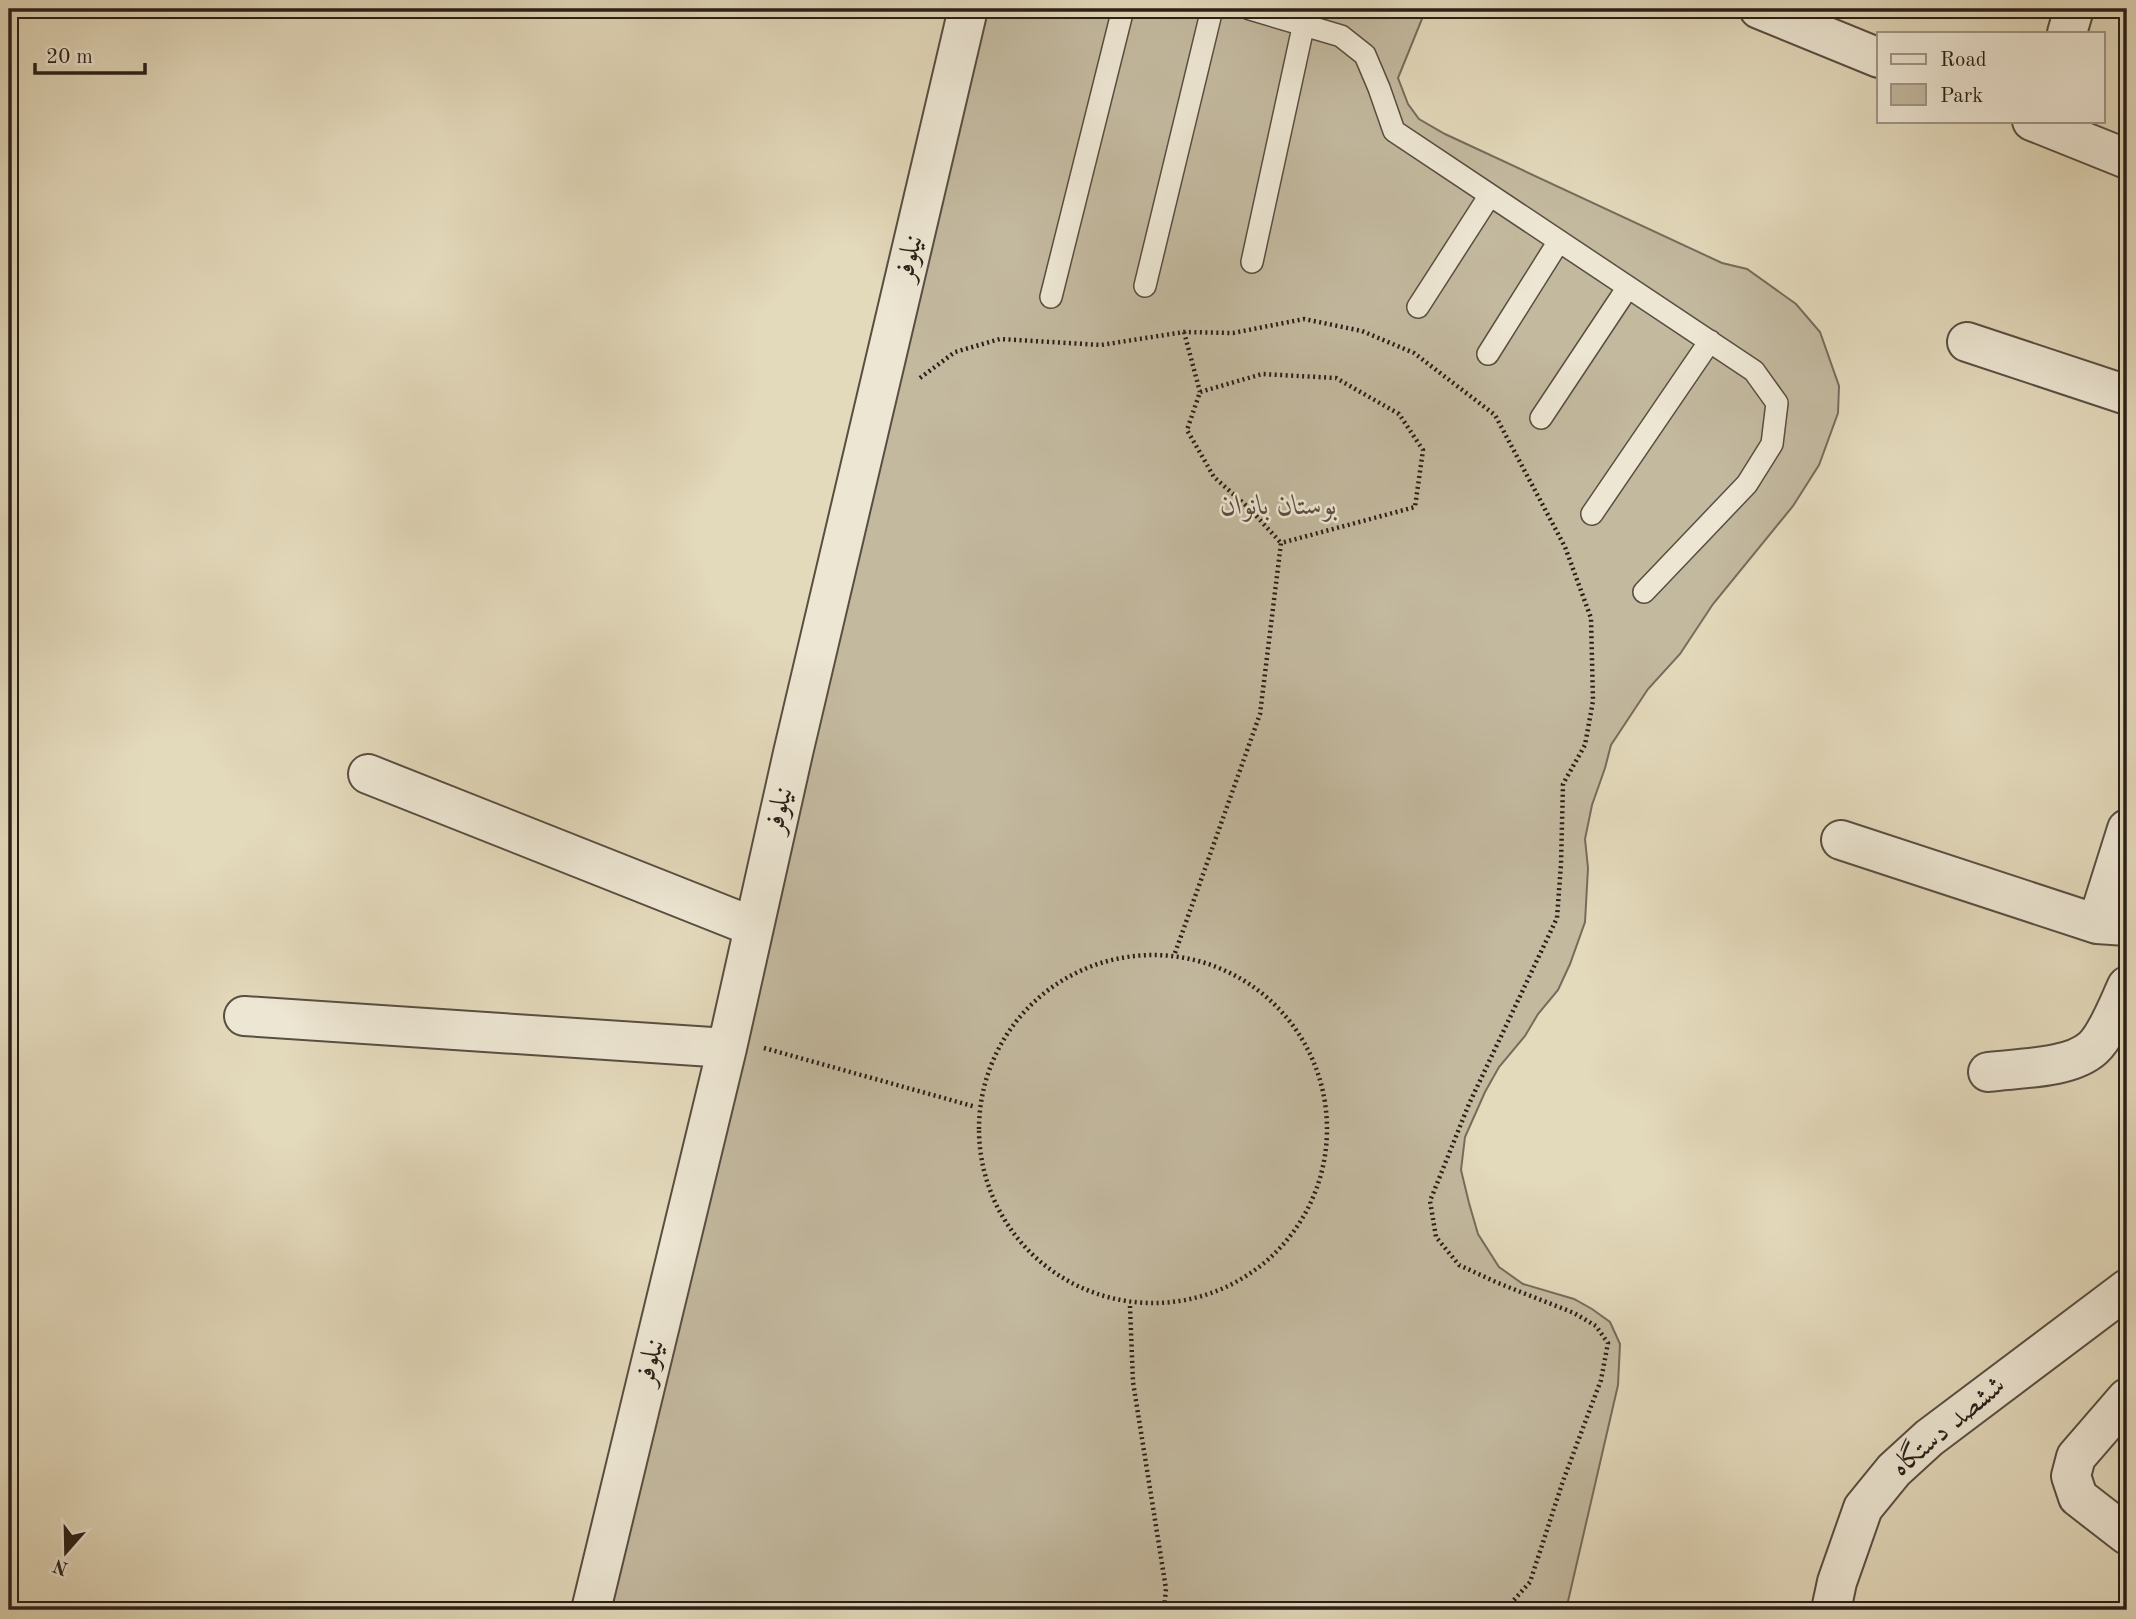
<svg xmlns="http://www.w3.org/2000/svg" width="2136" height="1619" font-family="'Old Standard TT',Amiri,serif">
<rect width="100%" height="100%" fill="#e3d9bb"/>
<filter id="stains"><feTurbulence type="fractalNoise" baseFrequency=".00286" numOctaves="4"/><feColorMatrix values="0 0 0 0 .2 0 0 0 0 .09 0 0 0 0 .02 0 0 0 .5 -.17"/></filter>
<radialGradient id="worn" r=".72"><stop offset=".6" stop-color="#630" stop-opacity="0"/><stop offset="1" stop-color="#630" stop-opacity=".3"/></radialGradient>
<path fill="#c3b99f" stroke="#766c5c" stroke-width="2" d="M976,9H1426L1398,78L1408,104L1419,119L1445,134L1722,263L1747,269L1796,304L1820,332L1839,386L1838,413L1819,465L1793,506L1713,604L1680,654L1648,689L1611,745L1605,768L1592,805L1585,839L1588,868L1585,922L1570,964L1558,990L1538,1014L1525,1036L1499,1067L1485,1092L1465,1137L1461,1170L1469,1203L1478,1234L1499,1267L1523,1284L1574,1299L1592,1309L1610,1322L1620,1344L1618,1385L1566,1610H607Z"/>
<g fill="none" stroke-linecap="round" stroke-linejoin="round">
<defs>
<path id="service" d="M1250,9L1341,36L1365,55L1379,88L1394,131L1754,371L1777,403L1772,444L1747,484L1644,592
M1252,262L1307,9
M1145,286L1212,9
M1051,297L1123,9
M1418,307L1490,195
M1488,354L1559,241
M1541,418L1628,287
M1592,514L1710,341"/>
<path id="minor" d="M1759,9L1879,58
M2067,33L2074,9
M2032,121L2127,159
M1967,342L2127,395
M368,774L754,927
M1841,840L2097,924L2127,926
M2097,924L2127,829
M244,1016L727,1048
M1988,1072C2018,1068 2070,1069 2093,1048C2107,1035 2118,1005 2127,986
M2127,1398L2076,1457L2071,1476L2078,1497L2127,1535
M591,1610L727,1048L793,753L968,9
M1831,1610L1837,1582L1863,1508L1894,1470L1929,1438L2127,1289"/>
</defs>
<use href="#service" stroke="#584e41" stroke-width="24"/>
<use href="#minor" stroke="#584e41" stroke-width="42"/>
<path stroke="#291f18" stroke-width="4.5" stroke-dasharray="2 3.5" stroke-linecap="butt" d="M1184,332L1200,392
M920,378L955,352L1000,339L1101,345L1184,332L1233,333L1304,319L1362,331L1414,353L1495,415L1565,547L1591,618L1593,701L1585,745L1563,784L1561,864L1557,918L1469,1104L1430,1201L1436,1237L1459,1265L1498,1283L1574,1313L1596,1326L1608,1343L1601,1380L1563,1481L1530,1582L1505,1610
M1175,953L1260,714L1281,543L1415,507L1423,450L1399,414L1336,378L1262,374L1200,392L1187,430L1214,477L1250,509L1281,543
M979 1129a174 174 0 1 1 348 0a174 174 0 1 1-348 0Z
M764,1048L976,1107
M1130,1306L1133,1382L1166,1589L1164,1610"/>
<use href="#service" stroke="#ede6d3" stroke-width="21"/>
<use href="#minor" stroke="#ede6d3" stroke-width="38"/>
</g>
<g text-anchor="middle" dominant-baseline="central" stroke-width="5" stroke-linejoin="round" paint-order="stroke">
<g font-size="28" fill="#291f18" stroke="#ede6d3">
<text transform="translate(910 258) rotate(-77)">نیلوفر</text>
<text transform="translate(780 810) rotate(-77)">نیلوفر</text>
<text transform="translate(651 1362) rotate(-76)">نیلوفر</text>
<text transform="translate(1949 1427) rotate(-40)">ششصد دستگاه</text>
</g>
<g font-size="28" font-style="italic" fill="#574d40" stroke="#ede6d3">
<text x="1279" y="507">بوستان بانوان</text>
</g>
</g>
<rect width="2136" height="1619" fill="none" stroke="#e3d9bb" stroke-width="35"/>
<rect x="10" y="10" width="2115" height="1598" fill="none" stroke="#291f18" stroke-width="3.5"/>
<rect x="18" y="18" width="2101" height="1584" fill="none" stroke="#291f18" stroke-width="2"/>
<rect x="1877" y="32" width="228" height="91" fill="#ede6d3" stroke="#9f9688" stroke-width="2"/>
<rect x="1891" y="54" width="35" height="10" fill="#ede6d3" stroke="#9f9688" stroke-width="2"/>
<text x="1940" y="66" font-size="21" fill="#291f18">Road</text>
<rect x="1891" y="84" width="35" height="21" fill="#c3b99f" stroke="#9f9688" stroke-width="2"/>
<text x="1940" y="102" font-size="21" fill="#291f18">Park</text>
<g transform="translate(66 1552) rotate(200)" stroke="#ede6d3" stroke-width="5" paint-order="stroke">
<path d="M0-5L12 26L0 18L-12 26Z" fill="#291f18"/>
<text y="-10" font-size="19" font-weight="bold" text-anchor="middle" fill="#291f18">N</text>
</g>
<path d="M35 63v10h110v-10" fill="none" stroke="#291f18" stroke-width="3.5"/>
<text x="46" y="63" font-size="21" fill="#291f18" stroke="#ede6d3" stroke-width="5" paint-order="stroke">20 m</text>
<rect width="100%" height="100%" filter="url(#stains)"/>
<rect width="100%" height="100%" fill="url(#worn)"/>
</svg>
